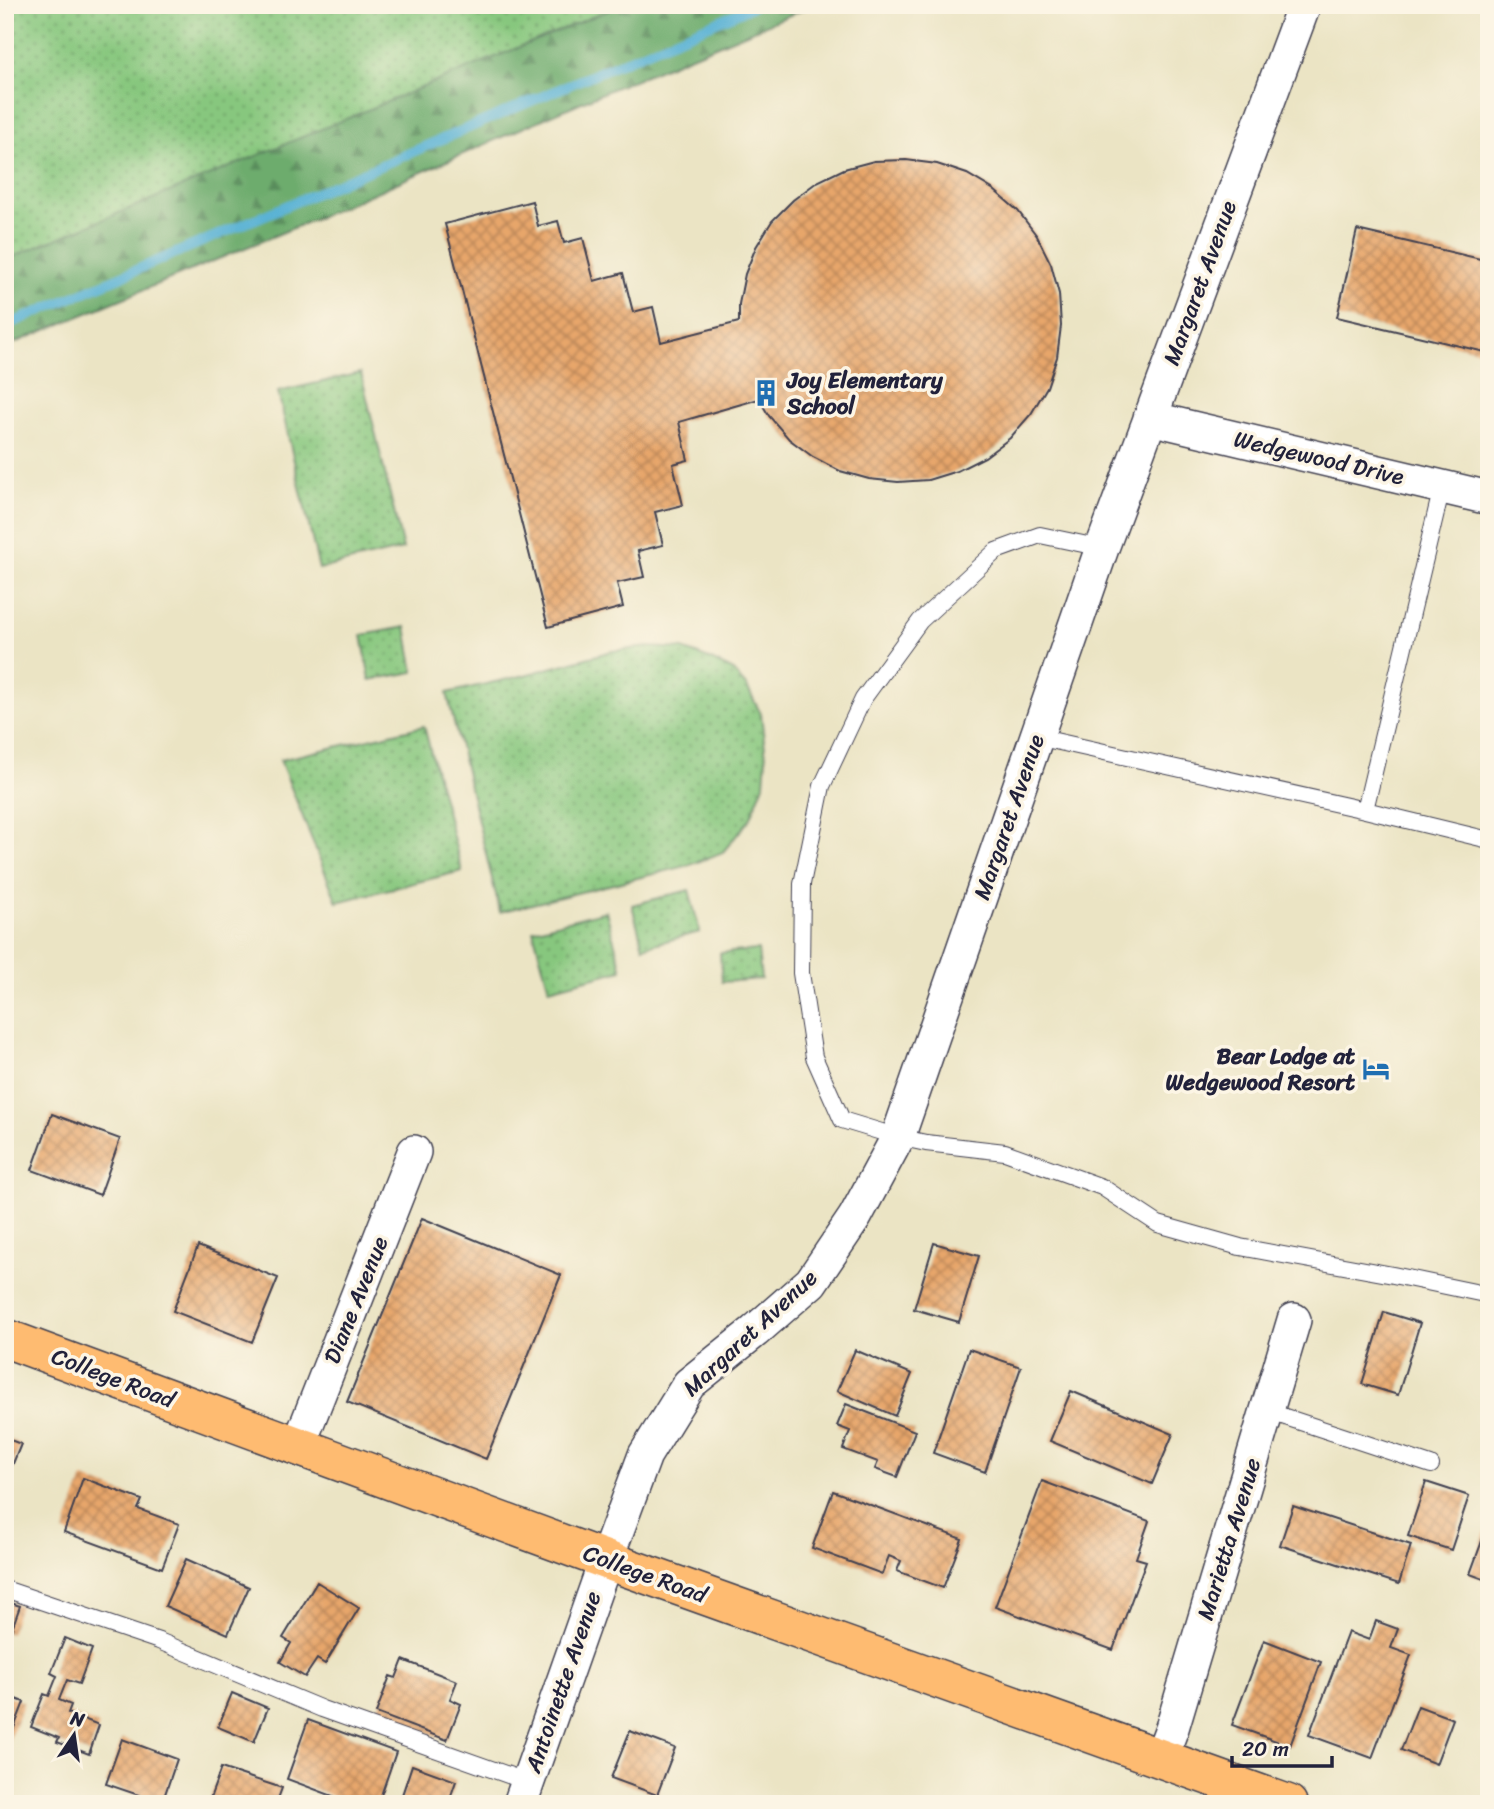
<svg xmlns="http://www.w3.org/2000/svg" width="1494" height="1809" font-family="Sriracha,sans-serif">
<defs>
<pattern id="forest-firs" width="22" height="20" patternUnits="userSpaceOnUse" patternTransform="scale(1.75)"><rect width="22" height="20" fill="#6dac6d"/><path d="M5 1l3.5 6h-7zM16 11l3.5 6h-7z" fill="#598c5b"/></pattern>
<pattern id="park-dots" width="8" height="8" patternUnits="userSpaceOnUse" patternTransform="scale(1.75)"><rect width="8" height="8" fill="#87c77e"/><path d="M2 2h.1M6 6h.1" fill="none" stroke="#6ea168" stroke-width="1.8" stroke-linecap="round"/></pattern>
<pattern id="building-cross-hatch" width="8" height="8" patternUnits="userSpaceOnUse" patternTransform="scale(1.75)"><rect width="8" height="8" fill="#e7a66b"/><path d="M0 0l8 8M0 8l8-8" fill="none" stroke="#bb8759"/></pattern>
</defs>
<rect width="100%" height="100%" fill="#fcf5e5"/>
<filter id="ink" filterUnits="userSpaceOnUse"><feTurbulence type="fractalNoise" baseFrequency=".0143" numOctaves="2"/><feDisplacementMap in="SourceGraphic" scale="14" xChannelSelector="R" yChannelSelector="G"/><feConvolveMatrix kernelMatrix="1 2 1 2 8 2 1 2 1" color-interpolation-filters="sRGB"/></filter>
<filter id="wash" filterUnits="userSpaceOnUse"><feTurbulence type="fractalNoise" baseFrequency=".00686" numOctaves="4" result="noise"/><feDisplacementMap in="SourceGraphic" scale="28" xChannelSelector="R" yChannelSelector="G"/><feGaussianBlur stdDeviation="1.57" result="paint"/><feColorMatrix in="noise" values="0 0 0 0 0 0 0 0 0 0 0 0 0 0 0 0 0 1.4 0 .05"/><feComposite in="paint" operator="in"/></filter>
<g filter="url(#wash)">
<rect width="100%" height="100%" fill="#ebe4c4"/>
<path fill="url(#forest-firs)" stroke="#486754" stroke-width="2" d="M608,5H814L600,94L303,224L5,347V220Z"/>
<path fill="url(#park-dots)" stroke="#54745c" stroke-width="2" d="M5,5H621L5,260Z
M361,373L403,549L319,569L278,392Z
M406,627L414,672L370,680L362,635Z
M649,647L683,649L709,659L732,670L747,687L761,714L766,757L764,784L750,819L723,852L690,865L500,912L447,693L521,676L612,651Z
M424,726L462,871L337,902L280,760Z
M689,890L700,932L643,947L632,905Z
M606,911L622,970L549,989L533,930Z
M758,950L761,979L722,982L720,953Z"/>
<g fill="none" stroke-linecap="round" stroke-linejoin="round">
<path stroke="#56b1d4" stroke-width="10" d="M5,326L756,5"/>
</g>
<g id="blocks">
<path fill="url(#building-cross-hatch)" d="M906,160L937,164L967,174L994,190L1018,211L1037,236L1051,264L1059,294L1061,326L1057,357L1047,387L1031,414L1010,438L985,457L957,471L928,480L898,482L869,479L840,471L813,457L789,439L769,416L759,399L679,422L688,460L673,464L683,505L655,512L663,545L638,551L644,577L617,583L623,607L548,627L445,224L532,201L538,226L558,221L564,243L583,238L594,281L623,273L633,312L653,307L661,342L739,322V304L745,274L756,247L772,221L793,200L817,182L844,169L874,161Z
M1357,230L1489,261V353L1337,317Z
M52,1114L120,1139L100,1195L32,1170Z
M422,1218L561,1275L486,1459L347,1402Z
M934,1243L979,1256L959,1322L914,1309Z
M198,1246L278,1278L252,1342L173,1311Z
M1384,1312L1420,1323L1398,1395L1362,1384Z
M969,1349L1021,1367L985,1472L933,1453Z
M855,1350L912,1374L895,1416L837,1391Z
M1071,1391L1173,1434L1152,1484L1050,1441Z
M846,1404L915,1431L897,1477L875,1469L878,1462L843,1449L850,1431L837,1426Z
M5,1438L21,1444L5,1483Z
M83,1478L142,1500L138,1509L179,1524L162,1568L64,1532Z
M1042,1481L1149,1521L1136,1558L1146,1561L1113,1650L995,1607Z
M1426,1482L1469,1496L1451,1550L1408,1536Z
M833,1491L962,1539L943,1588L897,1571L901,1561L889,1556L882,1574L812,1548Z
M1293,1506L1411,1545L1399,1584L1280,1545Z
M1486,1530L1489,1531V1581L1470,1574Z
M186,1559L249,1587L228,1634L165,1606Z
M317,1582L359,1608L325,1664L317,1659L305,1677L280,1662L291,1643L283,1638Z
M5,1601L20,1606L10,1634L5,1632Z
M1376,1621L1398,1629L1391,1648L1411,1655L1372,1758L1309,1735L1348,1632L1369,1640Z
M65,1638L92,1649L79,1684L67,1680L59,1700L71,1705L68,1713L99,1725L89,1754L57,1742L59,1738L31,1727L44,1694L49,1696L57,1676L51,1673Z
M1264,1640L1321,1662L1290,1746L1232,1725Z
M403,1660L457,1681L450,1699L461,1704L447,1740L376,1713L390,1676L396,1678Z
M232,1693L268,1708L254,1742L218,1727Z
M5,1695L24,1702L5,1751Z
M1418,1706L1453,1719L1436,1764L1401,1750Z
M308,1720L396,1752L378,1804H354L287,1779Z
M630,1731L675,1748L657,1795L611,1778Z
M122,1739L177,1759L162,1803L106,1784Z
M412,1765L456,1781L448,1804H399Z
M221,1768L282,1788L276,1804H208Z"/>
</g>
</g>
<g filter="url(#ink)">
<use href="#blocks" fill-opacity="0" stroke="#403f50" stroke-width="2"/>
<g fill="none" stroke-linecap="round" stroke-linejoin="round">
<defs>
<path id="lane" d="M1442,487L1365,810L1489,840
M1102,548L1040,535L996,551L920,621L863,699L822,786L802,884L801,973L814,1057L842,1120L898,1137L926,1143L1005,1152L1102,1187L1158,1224L1240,1247L1393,1275L1489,1295
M1037,737L1365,810
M1267,1411L1431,1465
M5,1589L159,1641L322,1709L528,1782"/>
<path id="street" d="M1150,418L1489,498
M298,1447L414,1152
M1161,1757L1172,1728L1294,1320
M520,1804L606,1560L645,1455L689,1384L755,1331L811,1282L855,1217L898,1137L1102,548L1304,5"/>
<path id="primary" d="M5,1338L606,1560L1288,1804"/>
</defs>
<use href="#lane" stroke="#403f50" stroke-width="18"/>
<use href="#street" stroke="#403f50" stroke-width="36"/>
<use href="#primary" stroke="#403f50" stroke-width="41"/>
<use href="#lane" stroke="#fff" stroke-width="16"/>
<use href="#street" stroke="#fff" stroke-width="33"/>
<use href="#primary" stroke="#febb71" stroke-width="38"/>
</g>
</g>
<defs>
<symbol id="building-bare" viewBox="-9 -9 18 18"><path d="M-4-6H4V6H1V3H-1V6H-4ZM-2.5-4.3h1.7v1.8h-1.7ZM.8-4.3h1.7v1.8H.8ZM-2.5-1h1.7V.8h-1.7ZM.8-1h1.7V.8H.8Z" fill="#1f6fb2" stroke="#fcf5e5" stroke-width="2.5" paint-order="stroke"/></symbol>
<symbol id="hotel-bare" viewBox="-9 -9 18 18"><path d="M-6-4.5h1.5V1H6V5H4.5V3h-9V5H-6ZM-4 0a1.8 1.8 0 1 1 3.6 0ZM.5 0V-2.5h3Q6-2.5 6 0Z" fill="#1f6fb2" stroke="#fcf5e5" stroke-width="2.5" paint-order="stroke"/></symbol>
</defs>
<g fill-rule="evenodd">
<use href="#building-bare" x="747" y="374" width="38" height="38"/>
<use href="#hotel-bare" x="1357" y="1050" width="38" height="38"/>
</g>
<g text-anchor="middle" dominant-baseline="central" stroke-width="7" stroke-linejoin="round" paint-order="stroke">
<g font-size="23" fill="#22223b" stroke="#fcf5e5">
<text transform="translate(1200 283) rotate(-70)">Margaret Avenue</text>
<text transform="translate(1319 458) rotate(13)">Wedgewood Drive</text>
<text transform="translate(1009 817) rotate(-71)">Margaret Avenue</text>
<text transform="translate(356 1300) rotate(-68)">Diane Avenue</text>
<text transform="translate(750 1333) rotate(-43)">Margaret Avenue</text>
<text transform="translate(113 1378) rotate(21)">College Road</text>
<text transform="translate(1229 1539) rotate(-73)">Marietta Avenue</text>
<text transform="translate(645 1574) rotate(20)">College Road</text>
<text transform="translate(563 1682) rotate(-71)">Antoinette Avenue</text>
</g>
<g font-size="23" font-weight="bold" fill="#22223b" stroke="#fcf5e5" text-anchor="start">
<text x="787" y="380">Joy Elementary<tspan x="787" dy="26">School</tspan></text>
<text x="1355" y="1056" text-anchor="end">Bear Lodge at<tspan x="1355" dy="26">Wedgewood Resort</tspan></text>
</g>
</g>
<rect width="1494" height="1809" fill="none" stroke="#fcf5e5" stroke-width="28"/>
<g transform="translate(74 1735) rotate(13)" stroke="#fcf5e5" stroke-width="5" paint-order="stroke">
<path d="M0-5L12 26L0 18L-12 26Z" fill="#22223b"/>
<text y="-10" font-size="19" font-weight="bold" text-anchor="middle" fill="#22223b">N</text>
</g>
<path d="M1232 1756v10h100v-10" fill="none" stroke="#22223b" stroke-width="3.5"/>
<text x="1242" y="1756" font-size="21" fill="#22223b" stroke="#fcf5e5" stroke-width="5" paint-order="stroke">20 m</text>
</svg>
